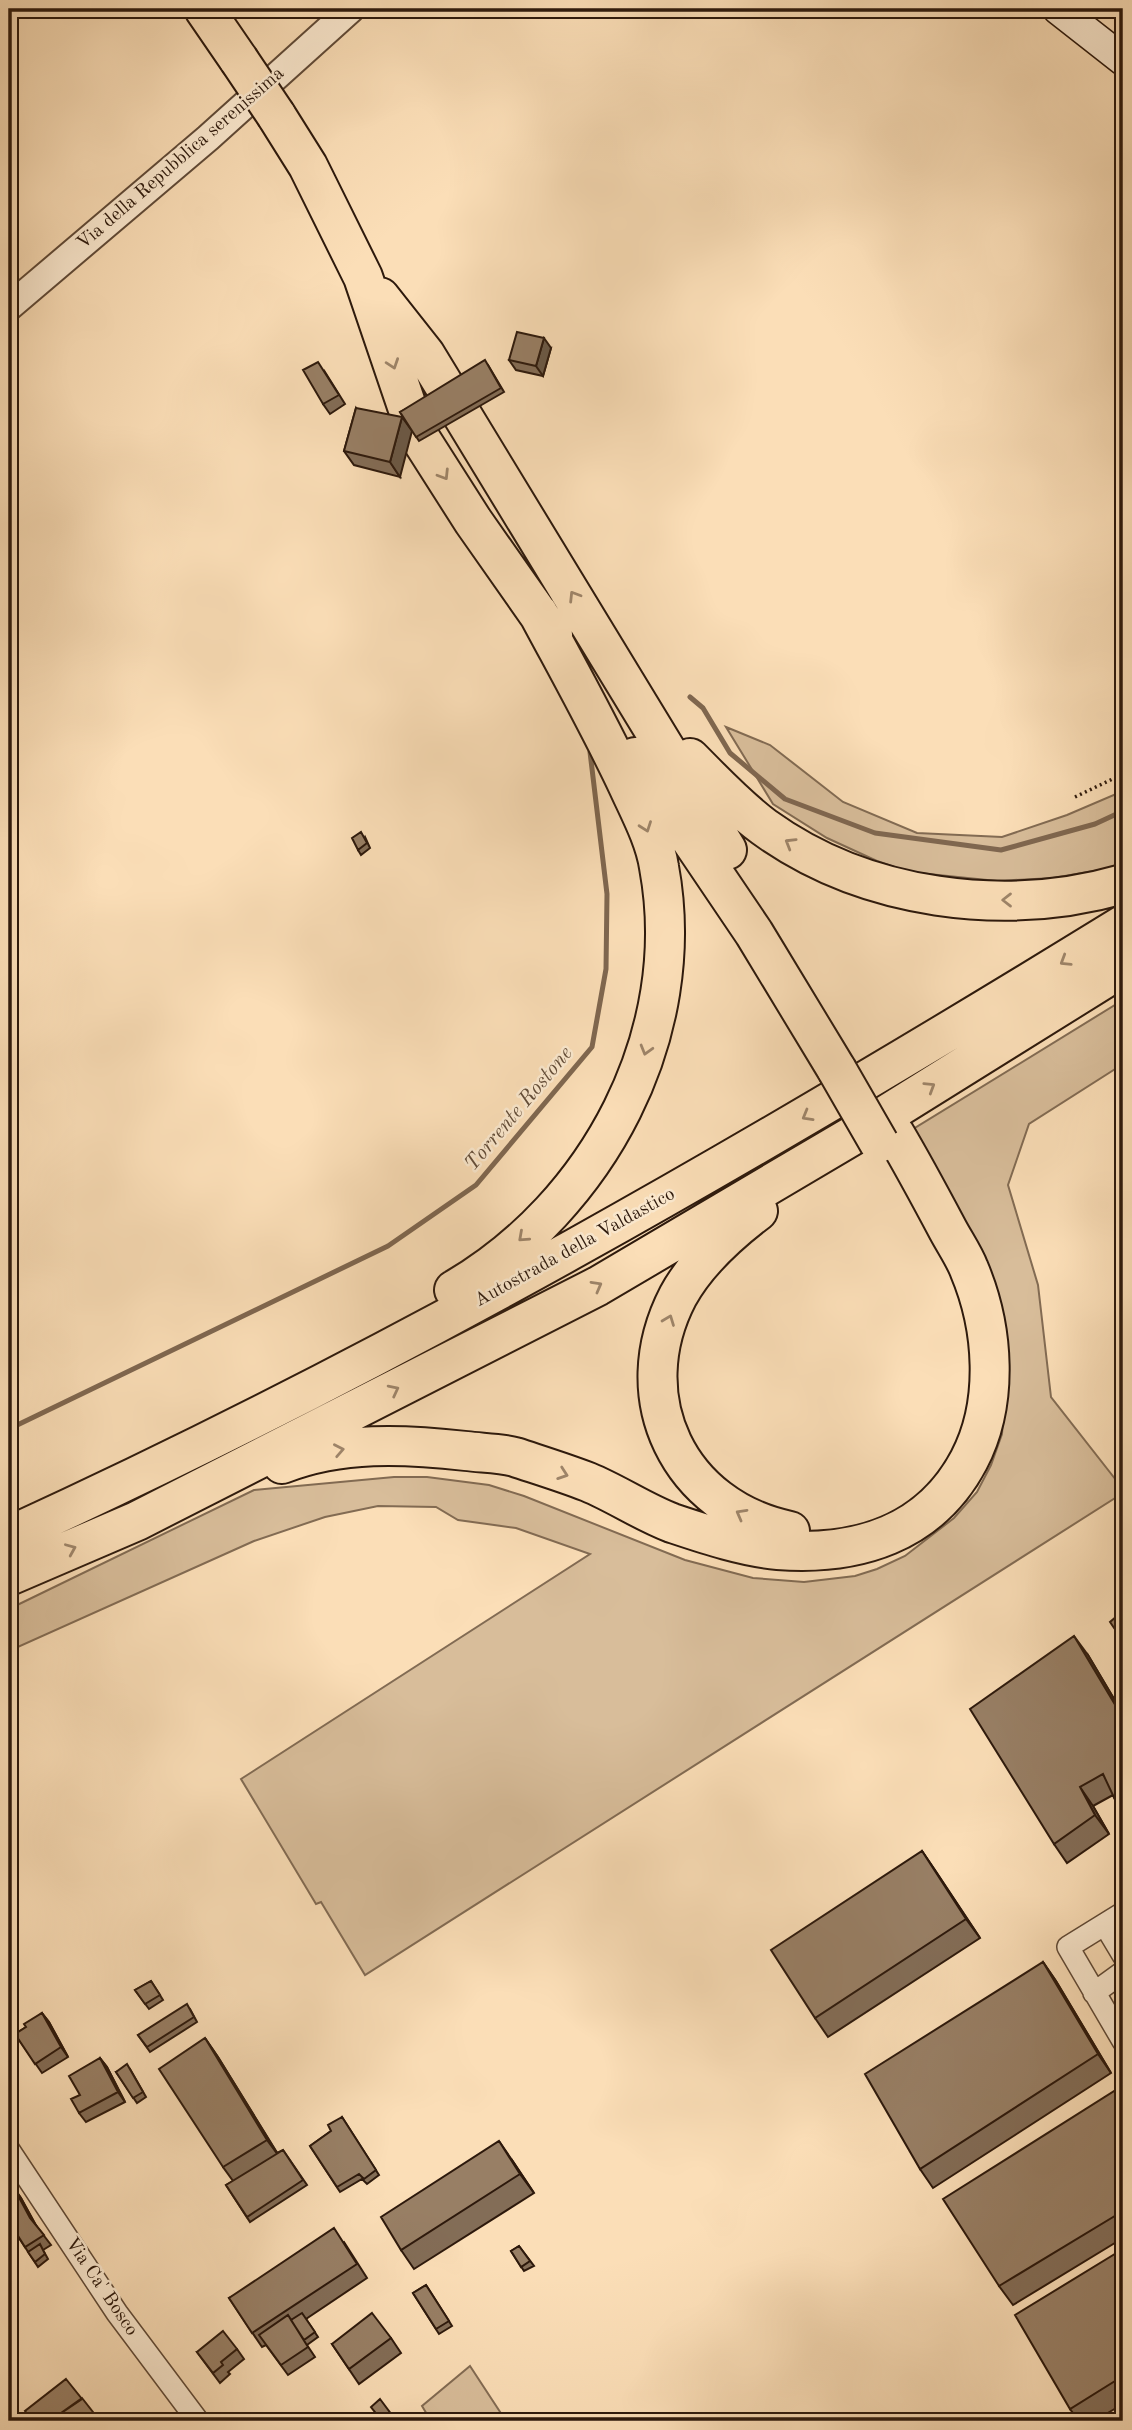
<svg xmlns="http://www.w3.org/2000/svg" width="1132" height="2430" font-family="'Old Standard TT',serif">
<rect width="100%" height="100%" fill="#fbdeb7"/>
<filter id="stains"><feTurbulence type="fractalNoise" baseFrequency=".00286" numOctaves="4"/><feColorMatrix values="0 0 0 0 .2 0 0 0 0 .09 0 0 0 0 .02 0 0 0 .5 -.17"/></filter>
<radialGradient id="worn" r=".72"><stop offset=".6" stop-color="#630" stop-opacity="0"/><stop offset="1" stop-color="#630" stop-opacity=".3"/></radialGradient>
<path fill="#d8bd9a" stroke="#826b53" stroke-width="2" d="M726,727L770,745L843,802L917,833L1002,837L1067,815L1123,791V866L1053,878L997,881L909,872L877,861L827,838L773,804Z
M1123,1000V1064L1029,1124L1008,1185L1038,1285L1051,1397L1123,1489V1493L365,1975L321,1902L316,1904L241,1779L590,1554L516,1528L458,1520L436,1507L378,1506L325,1517L254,1541L9,1651V1609L254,1490L394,1477H427L489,1485L524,1496L685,1560L753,1578L804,1582L855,1576L877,1569L905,1556L954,1518L977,1492L991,1465L1002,1434L1007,1365L910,1131Z
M470,2366L506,2421H431L422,2406Z"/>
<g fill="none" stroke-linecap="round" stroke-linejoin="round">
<path stroke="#7f6750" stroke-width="5" d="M690,697L703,708L730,753L785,799L875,833L1001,850L1095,824L1123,811
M9,1429L388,1246L476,1185L592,1047L606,969L607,894L590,752L593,746"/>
<defs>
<path id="minor" d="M1123,1913L1068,1947L1123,2041
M1105,1925L1123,1955
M1094,1993L1123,1972
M9,2150L117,2313L198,2421"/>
<path id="tertiary" d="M9,307L208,138L351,9"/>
<path id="secondary" d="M1058,9L1123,60"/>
<path id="motorway" d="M204,9L239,60
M276,115L308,166L363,277L415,430L473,521L553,635
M380,297L425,354L727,850
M635,757L754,933L837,1070
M690,758C714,782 737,807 764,827C865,900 1005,918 1123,884
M758,1211C729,1233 696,1263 678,1296C625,1398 679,1508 790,1531
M454,1290C598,1206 690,1034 659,867C655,840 640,812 629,788C601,728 569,671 538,613
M282,1464C341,1441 404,1444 466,1451C482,1453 500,1453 515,1457C539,1465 565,1473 588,1482C617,1494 643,1512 672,1523C705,1534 743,1547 778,1550C857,1556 930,1534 969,1460C999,1403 994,1328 969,1269C964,1256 955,1243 948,1230C931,1198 914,1166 895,1134
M9,1536C395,1360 762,1147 1123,925
M9,1576L137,1521L598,1286L852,1136L1123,967"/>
</defs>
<use href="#minor" stroke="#604a37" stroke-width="24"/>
<use href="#tertiary" stroke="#604a37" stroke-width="30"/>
<use href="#secondary" stroke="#2d190c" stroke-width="33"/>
<use href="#motorway" stroke="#2d190c" stroke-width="42"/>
<path stroke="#2d190c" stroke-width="3.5" stroke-dasharray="2 3.5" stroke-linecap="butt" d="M1075,797L1123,774"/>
<use href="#minor" stroke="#fcead0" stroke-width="21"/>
<use href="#tertiary" stroke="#fcead0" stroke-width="26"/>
<use href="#secondary" stroke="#fcead0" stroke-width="30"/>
<use href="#motorway" stroke="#fbdeb7" stroke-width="38"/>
<defs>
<path id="motorway-bridge" d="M239,60L276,115
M837,1070L879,1143"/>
</defs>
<use href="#motorway-bridge" stroke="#2d190c" stroke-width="42" stroke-linecap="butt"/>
<use href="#motorway-bridge" stroke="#fbdeb7" stroke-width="38"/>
</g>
<path fill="#836d57" stroke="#2d190c" stroke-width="2" d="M551,348L543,376L516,370L509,360Z
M488,365L504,392L419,441L400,412Z
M325,372L345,404L330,414L323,404Z
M356,408L400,477L354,465L344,451Z
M365,837L370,848L361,855L358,850Z
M1088,1655L1123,1714V1814L1118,1806L1113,1795L1093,1806L1109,1834L1067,1863L1054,1844Z
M922,1851L980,1938L828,2037L815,2018Z
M9,1854L14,1860L9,1864Z
M1043,1962L1056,1981L1111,2073L933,2188L920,2169Z
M151,1981L163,2000L149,2009L135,1990Z
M190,2009L197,2022L150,2052L138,2035Z
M42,2013L49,2022L68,2057L42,2073L15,2034L26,2027Z
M205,2038L218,2057L277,2153L283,2150L307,2185L250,2222L226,2185L233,2181L223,2167Z
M100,2058L107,2067L125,2102L86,2122L79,2113L80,2095Z
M130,2069L146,2097L137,2103L116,2072Z
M1123,2095V2238L1013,2305L999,2286Z
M342,2117L379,2175L367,2184L362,2179L340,2192L310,2146L331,2131Z
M512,2160L534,2193L414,2269L401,2250Z
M14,2188L21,2198L35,2224L51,2245L43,2250L48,2259L38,2267L19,2238L13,2243L9,2237V2191Z
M344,2242L367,2278L306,2319L318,2337L307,2345L315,2357L288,2375L266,2345L262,2347L229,2298Z
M519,2246L534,2266L524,2271L511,2251Z
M1123,2249V2404L1094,2421H1079L1070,2409Z
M9,2269L17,2282L9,2288Z
M426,2285L452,2326L439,2334L413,2293Z
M391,2338L401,2353L359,2384L332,2344Z
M237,2349L244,2359L228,2372L230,2374L220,2383L197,2352Z"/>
<path fill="#6a5947" stroke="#2d190c" stroke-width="2" d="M544,338L551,348L543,376L536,366Z
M402,417L412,431L400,477L390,462Z
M1074,1636L1088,1655L1123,1714V1718Z
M1080,1787L1093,1806L1109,1834L1095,1815Z
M922,1851L935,1870L980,1938L966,1919Z
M1043,1962L1056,1981L1111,2073L1098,2054Z
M42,2013L49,2022L68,2057L61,2047Z
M205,2038L218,2057L281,2159L267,2140Z
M100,2058L107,2067L125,2102L118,2092Z
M499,2141L512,2160L534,2193L520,2174Z
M14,2188L21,2198L37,2227L30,2218Z"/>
<path fill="#987f65" stroke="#2d190c" stroke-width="2" d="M517,332L544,338L536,366L509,360Z
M485,360L501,388L416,437L400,412Z
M318,362L339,395L323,404L303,370Z
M356,408L402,417L390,462L344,451Z
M361,832L367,843L358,850L352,838Z
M1123,1611V1641L1110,1622Z
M1074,1636L1123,1718V1802L1118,1806L1103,1774L1080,1787L1095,1815L1054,1844L970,1709Z
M922,1851L966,1919L815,2018L771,1950Z
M1043,1962L1098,2054L920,2169L865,2074Z
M151,1981L160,1995L145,2004L135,1990Z
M187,2004L194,2017L147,2047L138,2035Z
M42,2013L61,2047L35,2064L15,2034L26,2027L24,2024Z
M205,2038L267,2140L223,2167L159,2069Z
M100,2058L118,2092L79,2113L71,2099L80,2095L69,2076Z
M127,2064L143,2092L133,2098L116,2072Z
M1119,2088L1123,2096V2211L999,2286L943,2199Z
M342,2117L376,2170L364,2179L359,2174L337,2187L310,2146L331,2131L328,2125Z
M499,2141L520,2174L401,2250L381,2217Z
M283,2150L303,2180L247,2217L226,2185Z
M14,2188L30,2218L44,2235L25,2247L13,2228L9,2231V2209L13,2206L9,2199V2191Z
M9,2199L13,2206L9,2209Z
M334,2228L357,2264L252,2333L229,2298Z
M40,2244L45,2254L35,2262L28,2252Z
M519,2246L530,2261L521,2267L511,2251Z
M1123,2249V2376L1070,2409L1015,2315Z
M9,2270L14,2277L9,2281Z
M426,2285L449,2321L436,2329L413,2293Z
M302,2313L315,2332L304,2340L291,2320Z
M372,2313L391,2338L349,2369L332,2344Z
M288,2315L308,2347L281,2365L259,2335Z
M223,2331L237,2349L221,2362L223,2365L213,2373L197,2352Z
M66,2379L82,2399L54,2418L56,2421H33L25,2411Z
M82,2398L100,2421H56L54,2418Z
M380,2399L395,2419L400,2415L405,2421H382L371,2407Z"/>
<defs><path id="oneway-chevron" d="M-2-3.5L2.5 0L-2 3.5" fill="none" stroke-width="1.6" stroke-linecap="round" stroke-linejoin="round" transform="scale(1.75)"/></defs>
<g stroke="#9e856a">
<use href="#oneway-chevron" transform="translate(393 364) rotate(71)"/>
<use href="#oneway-chevron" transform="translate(444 475) rotate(58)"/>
<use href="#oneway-chevron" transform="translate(574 596) rotate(-122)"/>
<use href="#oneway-chevron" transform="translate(646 827) rotate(70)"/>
<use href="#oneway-chevron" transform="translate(790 843) rotate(-149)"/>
<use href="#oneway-chevron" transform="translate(1007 900) rotate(180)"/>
<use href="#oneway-chevron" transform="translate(1065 961) rotate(148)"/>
<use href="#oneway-chevron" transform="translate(646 1050) rotate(106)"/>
<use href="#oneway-chevron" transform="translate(930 1087) rotate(-32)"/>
<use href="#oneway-chevron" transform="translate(807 1116) rotate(150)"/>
<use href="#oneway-chevron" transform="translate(523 1237) rotate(138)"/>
<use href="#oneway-chevron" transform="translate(597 1286) rotate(-29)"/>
<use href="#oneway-chevron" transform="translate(669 1320) rotate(-69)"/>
<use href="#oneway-chevron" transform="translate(394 1390) rotate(-27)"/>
<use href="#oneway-chevron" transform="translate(339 1450) rotate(-11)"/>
<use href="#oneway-chevron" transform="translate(563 1474) rotate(19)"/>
<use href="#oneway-chevron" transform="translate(741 1514) rotate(-151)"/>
<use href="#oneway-chevron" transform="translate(71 1549) rotate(-23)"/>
</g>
<g text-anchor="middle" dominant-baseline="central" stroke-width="5" stroke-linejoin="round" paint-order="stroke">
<g font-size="19" fill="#2d190c" stroke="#fcead0">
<text transform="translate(181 159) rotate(-41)">Via della Repubblica serenissima</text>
<text transform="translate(575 1248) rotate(-29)">Autostrada della Valdastico</text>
<text transform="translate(101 2287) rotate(56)">Via Ca' Bosco</text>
</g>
<g font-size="21" font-style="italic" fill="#634d39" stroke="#fcead0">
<text transform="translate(519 1109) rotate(-50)">Torrente Rostone</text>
</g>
</g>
<rect width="1132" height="2430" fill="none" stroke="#fbdeb7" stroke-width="35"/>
<rect x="10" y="10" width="1111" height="2409" fill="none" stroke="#2d190c" stroke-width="3.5"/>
<rect x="18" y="18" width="1097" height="2395" fill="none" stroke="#2d190c" stroke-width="2"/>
<rect width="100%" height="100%" filter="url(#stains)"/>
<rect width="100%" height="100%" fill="url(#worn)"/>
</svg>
